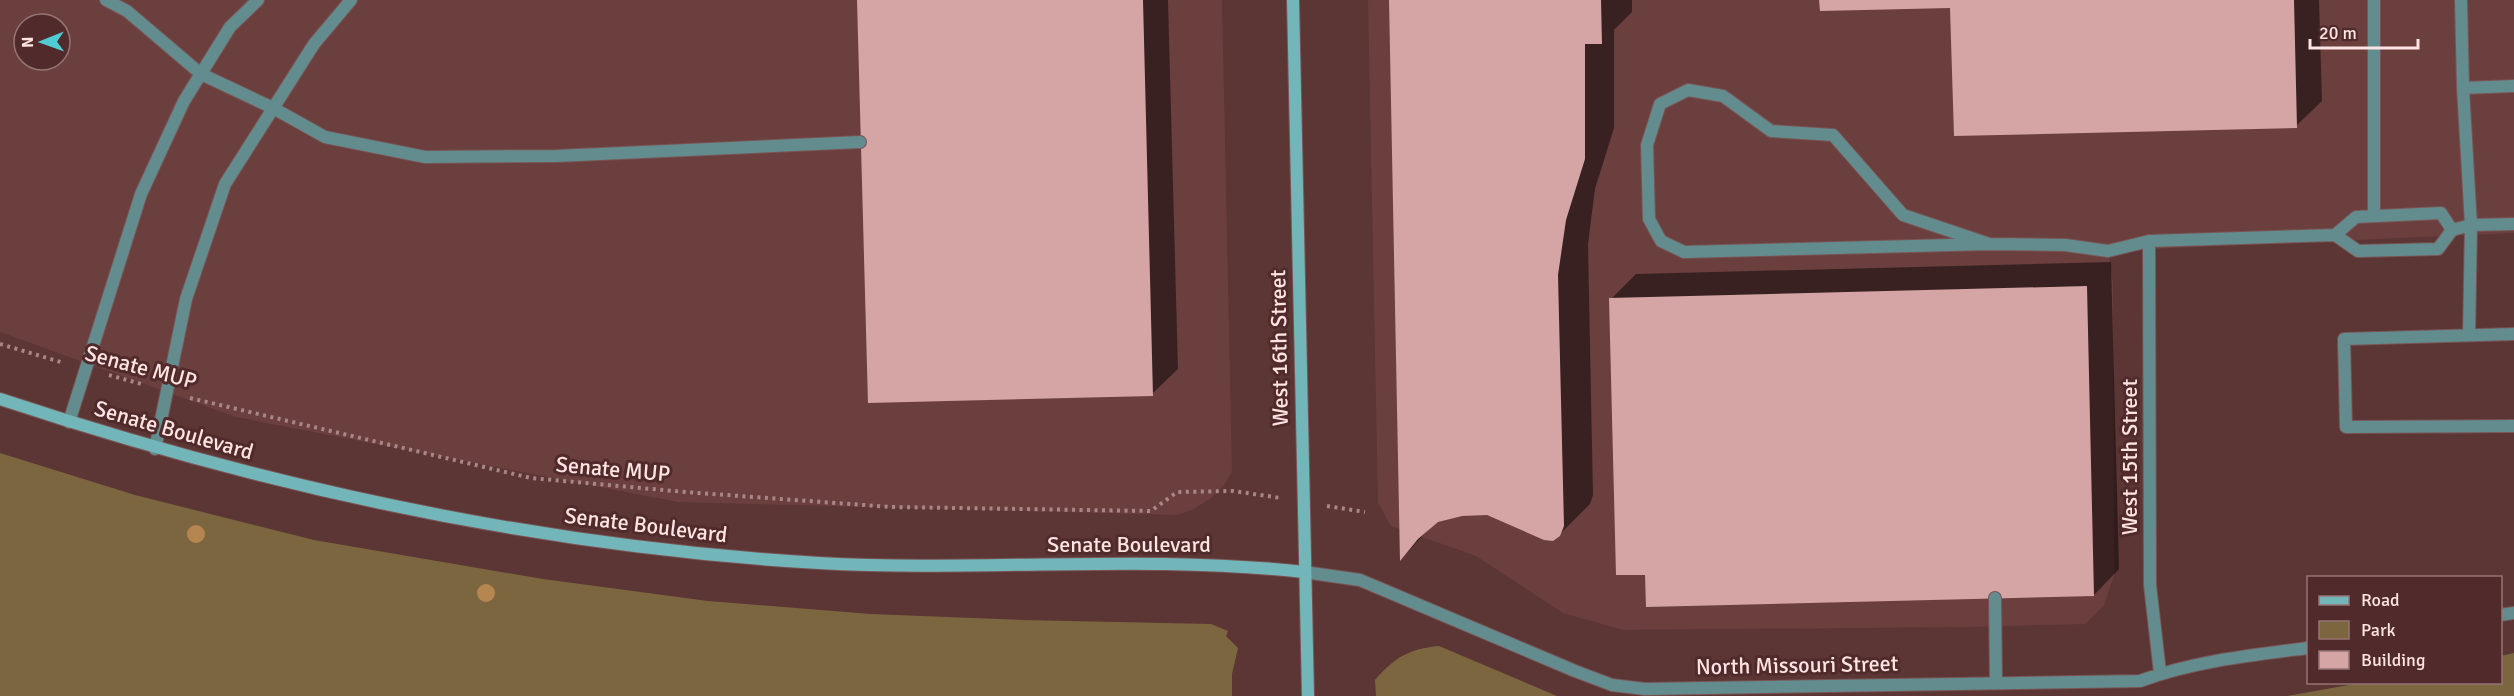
<svg xmlns="http://www.w3.org/2000/svg" width="2514" height="696" font-family="Signika,sans-serif">
<rect width="100%" height="100%" fill="#5c3535"/>
<path fill="#6c3f3f" fill-rule="evenodd" d="M0,0H1222L1232,472L1224,485L1211,498L1194,509L1177,515L678,502L236,417L0,332ZM24,24H60V60H24Z
M1368,0H2514V233L2108,251L2113,283L2114,576L2104,605L2085,624L1964,627L1623,630L1563,613L1476,556L1391,526L1378,503Z"/>
<path fill="#7c6640" d="M0,453L135,495L314,540L543,579L708,601L871,614L1022,620L1211,624L1228,631L1226,636L1238,648L1232,674V696H0Z
M1439,646L1557,696H1376L1375,680C1395,657 1409,649 1439,646Z
M2514,653V696H2287L2360,683L2500,682L2501,656Z"/>
<path fill="#0007" d="M858,0H1168L1178,369L1152,394Z
M1390,0H1632V12L1614,30V128L1595,189L1588,244L1593,495L1590,504L1559,535L1487,514H1462L1437,520L1402,558Z
M1821,0H2319L2322,101L2296,126L1952,6Z
M2111,262L2119,569L2094,595L1646,573L1611,299L1636,274Z"/>
<path fill="#d4a5a4" d="M857,0H1143L1153,396L868,403Z
M1389,0H1601L1602,44H1585V159L1566,220L1558,275L1564,526L1560,536L1553,541L1544,540L1487,515L1462,516L1438,522L1418,539L1400,561Z
M1819,0H2294L2297,128L1954,136L1950,8L1820,11Z
M2087,286L2094,596L1646,607L1645,575H1616L1609,298Z"/>
<g fill="none" stroke-linecap="round" stroke-linejoin="round">
<defs>
<path id="lane" d="M106,0L127,11L201,74L273,108L325,137L425,157L556,156L860,142
M2374,0V215
M2461,0L2463,88L2471,225L2469,335
M2463,88L2514,86
M2335,235L2356,217L2441,213L2452,230
M2149,241L2150,585L2160,673
M1989,244L1903,215L1833,135L1771,131L1723,96L1688,90L1660,104L1647,145L1649,219L1661,241L1684,252L1989,244L2065,245L2108,251L2149,241L2335,235L2358,251L2438,249L2452,230L2471,225L2514,224
M2514,334L2344,339L2346,427L2514,426
M69,422L141,194L184,101L230,27L258,0
M155,449L186,299L225,184L314,44L351,0
M1304,572L1360,580L1575,671L1612,685L1645,689L2140,681C2194,661 2252,655 2308,648
M1995,598L1996,683
M2500,615L2514,613"/>
<path id="secondary" d="M1293,0L1308,696
M0,399C265,487 540,547 819,563C981,572 1143,554 1304,572"/>
</defs>
<use href="#lane" stroke="#795454" stroke-width="14"/>
<use href="#secondary" stroke="#795454" stroke-width="14"/>
<path stroke="#a88787" stroke-width="4" stroke-dasharray="3 4.5" stroke-linecap="butt" d="M0,344L64,363
M109,375L145,385
M190,398L531,478L685,492L891,507L1151,511L1177,492L1233,491L1281,498
M1327,506L1365,512"/>
<use href="#lane" stroke="#638c8f" stroke-width="12"/>
<use href="#secondary" stroke="#72b6b9" stroke-width="12"/>
</g>
<g fill="#b5864f">
<circle cx="196" cy="534" r="9"/>
<circle cx="486" cy="593" r="9"/>
</g>
<g text-anchor="middle" dominant-baseline="central" stroke-width="6" stroke-linejoin="round" paint-order="stroke">
<g font-size="22" fill="#fee4e3" stroke="#512b2b">
<text transform="translate(1279 348) rotate(-91)">West 16th Street</text>
<text transform="translate(141 367) rotate(15)">Senate MUP</text>
<text transform="translate(174 430) rotate(16)">Senate Boulevard</text>
<text transform="translate(2129 457) rotate(-90)">West 15th Street</text>
<text transform="translate(613 469) rotate(5)">Senate MUP</text>
<text transform="translate(646 525) rotate(7)">Senate Boulevard</text>
<text x="1129" y="544">Senate Boulevard</text>
<text transform="translate(1797 665) rotate(-1)">North Missouri Street</text>
</g>
</g>
<rect x="2307" y="576" width="195" height="108" fill="#512b2b" stroke="#967575" stroke-width="1.5"/>
<rect x="2319" y="596" width="30" height="9" fill="#72b6b9" stroke="#967575" stroke-width="1.5"/>
<text x="2361" y="606" font-size="18" fill="#fee4e3">Road</text>
<rect x="2319" y="621" width="30" height="18" fill="#7c6640" stroke="#967575" stroke-width="1.5"/>
<text x="2361" y="636" font-size="18" fill="#fee4e3">Park</text>
<rect x="2319" y="651" width="30" height="18" fill="#d4a5a4" stroke="#967575" stroke-width="1.5"/>
<text x="2361" y="666" font-size="18" fill="#fee4e3">Building</text>
<g transform="translate(42 42) rotate(269)"><circle r="28" fill="#512b2b" stroke="#967575" stroke-width="1.5"/>
<path d="M0-4.5L10 22L0 15L-10 22Z" fill="#51ccd3"/>
<text y="-9" font-size="16" font-weight="bold" text-anchor="middle" fill="#fee4e3">N</text>
</g>
<path d="M2310 39v9h108v-9" fill="none" stroke="#fee4e3" stroke-width="3"/>
<text x="2319" y="39" font-size="18" fill="#fee4e3" stroke="#512b2b" stroke-width="4.5" paint-order="stroke">20 m</text>
</svg>
